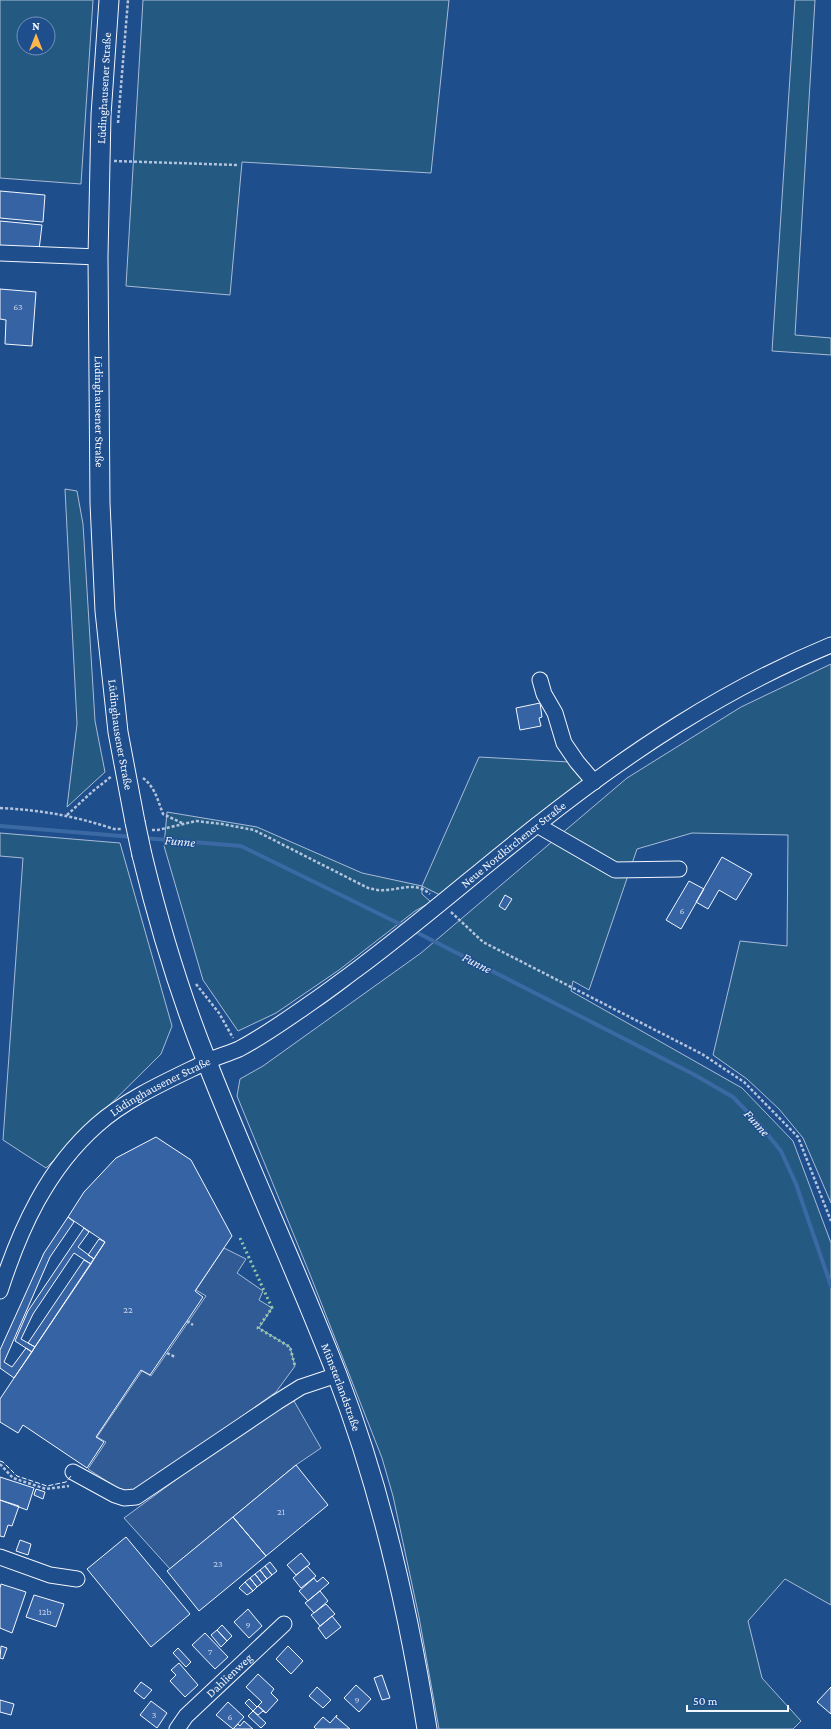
<svg xmlns="http://www.w3.org/2000/svg" width="831" height="1729" font-family="'Crimson Pro',serif">
<rect width="100%" height="100%" fill="#1f4e8c"/>
<path fill="#245a82" stroke="#a8bbd7" fill-rule="evenodd" d="M0,0H93L81,184L0,178ZM24,24H48V48H24Z
M143,0H449L431,173L242,162L230,295L126,286Z
M795,0H815L795,335L831,338V355L772,351Z
M65,489L77,491L83,524L95,721L105,772L67,807L77,724Z
M831,664V1203L803,1138L779,1109L747,1079L713,1055L740,941L787,946L788,835L692,833L637,849L589,990L573,981L571,991L742,1088L793,1141L831,1243V1605L785,1579L748,1621L762,1678L801,1721L793,1729H439L419,1617L393,1496L382,1458L311,1277L237,1096L240,1079L263,1066L421,953L627,778L741,707Z
M479,757L569,762L585,780L440,895L422,886V894L431,902L415,911L339,970L276,1013L238,1031L203,980L164,846L167,812L257,827L362,873L422,886Z
M0,833L120,843L172,1026L161,1054L46,1168L3,1140L23,858L0,856Z"/>
<path fill="#305b95" stroke="#a8bbd7" d="M224,1248L246,1259L237,1273L263,1291L259,1300L272,1308L259,1328L290,1347L295,1366L276,1392L136,1492L125,1493L88,1469L106,1442L97,1437L142,1371L151,1376L167,1353L206,1296L196,1290Z
M294,1401L321,1448L296,1465L170,1569L124,1518L268,1412Z"/>
<g fill="none" stroke-linecap="round" stroke-linejoin="round">
<path stroke="#3b69a3" stroke-width="4" d="M0,826L133,837
M144,838L241,846L406,927
M412,930L693,1074L733,1097L760,1125L781,1151L796,1184L831,1286"/>
</g>
<path fill="#3563a3" stroke="#f2f6ff" d="M0,191L45,195L43,222L0,218Z
M0,221L42,225L39,250L0,247Z
M0,289L36,292L32,346L5,344L6,320L0,319Z
M540,703L542,717L539,718L541,726L520,730L516,708Z
M722,857L752,874L736,900L719,890L708,909L696,902Z
M689,881L704,889L681,929L666,920Z
M505,895L512,899L505,910L499,906Z
M156,1137L191,1160L232,1236L195,1291L203,1297L187,1321L150,1375L141,1370L96,1437L104,1442L87,1468L23,1425L18,1433L0,1422V1399L105,1242L68,1217L84,1192L116,1158Z
M68,1217L74,1222L50,1257L4,1362L12,1367L26,1348L32,1352L14,1378L0,1368V1350L44,1253Z
M84,1228L89,1232L78,1247L94,1259L91,1264L74,1253L33,1314L21,1339L35,1347L32,1352L15,1341L28,1311Z
M99,1239L105,1242L94,1259L88,1255Z
M84,1260L91,1264L35,1347L28,1343Z
M296,1465L328,1505L266,1556L233,1517Z
M0,1477L34,1488L27,1510L0,1500Z
M36,1489L45,1492L43,1499L34,1495Z
M0,1500L19,1506L12,1526L8,1525L4,1537L0,1536Z
M233,1517L266,1556L199,1611L167,1571Z
M126,1537L190,1614L151,1647L87,1569Z
M20,1540L31,1544L28,1555L16,1551Z
M301,1553L310,1564L296,1575L287,1565Z
M270,1562L277,1571L272,1575L265,1566Z
M265,1566L272,1575L267,1579L260,1570Z
M307,1566L316,1576L301,1588L293,1578Z
M260,1570L267,1579L262,1583L255,1574Z
M255,1574L262,1583L257,1587L250,1578Z
M323,1577L329,1583L308,1601L299,1591L314,1578L317,1582Z
M250,1578L257,1587L253,1591L245,1582Z
M245,1582L253,1591L247,1595L239,1588Z
M1,1584L26,1592L12,1633L0,1628V1588Z
M320,1591L328,1601L314,1613L305,1603Z
M34,1595L64,1604L56,1627L26,1617Z
M326,1604L335,1614L320,1626L311,1615Z
M248,1609L262,1626L249,1638L234,1622Z
M332,1616L341,1627L326,1639L318,1628Z
M222,1625L232,1636L227,1641L217,1630Z
M217,1630L227,1641L221,1647L211,1635Z
M205,1633L228,1657L215,1669L192,1645Z
M1,1646L7,1648L3,1659L0,1658Z
M288,1646L303,1661L291,1674L276,1659Z
M178,1648L191,1662L186,1667L173,1653Z
M179,1663L198,1685L185,1697L170,1681L176,1675L171,1670Z
M258,1674L274,1689L271,1693L278,1700L266,1713L258,1706L262,1702L246,1687Z
M382,1675L390,1698L382,1700L374,1678Z
M141,1682L152,1690L144,1699L134,1691Z
M356,1685L371,1699L359,1712L344,1698Z
M317,1687L331,1700L323,1708L309,1696Z
M831,1687V1714L817,1702Z
M249,1699L257,1707L253,1711L245,1703Z
M0,1700L14,1704L11,1715L0,1712Z
M151,1701L167,1713L157,1728L140,1715Z
M228,1702L244,1717L233,1729L216,1715Z
M258,1706L266,1713L263,1711L258,1715L253,1711Z
M253,1711L266,1723L261,1728L248,1716Z
M337,1715L336,1717L350,1729H316L314,1727L323,1717L330,1723Z
M244,1721L253,1729H233L238,1724L240,1726Z"/>
<g fill="none" stroke-linecap="round" stroke-linejoin="round">
<defs>
<g id="minor">
<path d="M0,253L98,257"/>
<path d="M540,680L544,694L555,713L564,743L577,762L594,782"/>
<path d="M537,825L615,870L679,869"/>
<path id="s1" d="M0,1291C20,1229 47,1169 97,1125C126,1099 169,1080 204,1063C215,1057 228,1054 239,1049C264,1036 289,1018 312,1002C327,992 341,981 356,970C418,924 476,873 537,825C628,753 724,689 831,645"/>
<path d="M73,1472L115,1495L124,1498L136,1497L277,1402L301,1387L337,1375"/>
<path d="M0,1557L50,1575L77,1579"/>
<path id="s2" d="M177,1729L186,1716L284,1624"/>
</g>
<g id="major">
<path id="s3" d="M109,0L101,115L98,257L100,503L105,611L118,732L135,822"/>
<path id="s4" d="M142,855C159,925 180,995 207,1062C248,1167 296,1269 337,1375C381,1489 408,1608 427,1729"/>
</g>
</defs>
<use href="#minor" stroke="#f2f6ff" stroke-width="17"/>
<use href="#major" stroke="#f2f6ff" stroke-width="21"/>
<path stroke="#b3c4dc" stroke-width="2.5" stroke-dasharray="3 2" stroke-linecap="butt" d="M118,123L128,0
M114,161L237,165
M143,778C155,787 158,801 163,814L182,823
M0,808C41,810 75,816 114,829H121
M67,815L93,791L112,776
M152,830H158L196,821L222,824L254,830L368,888C373,889 379,891 384,890C401,890 415,881 430,894
M451,912L483,942L702,1054L744,1082L798,1137L831,1221
M196,984L219,1013L233,1038
M187,1321L193,1325
M167,1353L175,1357
M0,1464L13,1478L46,1489L69,1486"/>
<use href="#minor" stroke="#1f4e8c" stroke-width="15"/>
<use href="#major" stroke="#1f4e8c" stroke-width="19"/>
<defs>
<path id="major-bridge" d="M135,822L142,855"/>
</defs>
<use href="#major-bridge" stroke="#f2f6ff" stroke-width="21" stroke-linecap="butt"/>
<use href="#major-bridge" stroke="#1f4e8c" stroke-width="19"/>
<path stroke="#97c8a6" stroke-width="3" stroke-dasharray="2 3" stroke-linecap="butt" d="M240,1238L272,1308L258,1328L290,1347L295,1366"/>
<path stroke="#f2f6ff" stroke-width="1" stroke-dasharray="5 2" stroke-linecap="butt" d="M0,1461L3,1462L17,1476L47,1486L66,1482L71,1476"/>
</g>
<g text-anchor="middle" dominant-baseline="central" stroke-width="3" stroke-linejoin="round" paint-order="stroke">
<g font-size="10" fill="#c3d1e8">
<text x="18" y="306">63</text>
<text x="682" y="910">6</text>
<text x="128" y="1309">22</text>
<text x="281" y="1511">21</text>
<text x="218" y="1563">23</text>
<text x="45" y="1611">12b</text>
<text x="248" y="1624">9</text>
<text x="210" y="1651">7</text>
<text x="357" y="1699">9</text>
<text x="154" y="1714">3</text>
<text x="230" y="1716">6</text>
</g>
<g font-size="12" fill="#f2f6ff" stroke="#1f4e8c">
<text transform="translate(104 88) rotate(-87)">Lüdinghausener Straße</text>
<text stroke="none"><textPath href="#s3" startOffset="412">Lüdinghausener Straße</textPath></text>
<text stroke="none"><textPath href="#s3" startOffset="736">Lüdinghausener Straße</textPath></text>
<text stroke="none"><textPath href="#s1" startOffset="699">Neue Nordkirchener Straße</textPath></text>
<text stroke="none"><textPath href="#s1" startOffset="269">Lüdinghausener Straße</textPath></text>
<text stroke="none"><textPath href="#s4" startOffset="569">Münsterlandstraße</textPath></text>
<text stroke="none"><textPath href="#s2" startOffset="75">Dahlienweg</textPath></text>
</g>
<g font-size="13" font-style="italic" fill="#f2f6ff" stroke="#1f4e8c">
<text transform="translate(180 841) rotate(5)">Funne</text>
<text transform="translate(477 963) rotate(27)">Funne</text>
<text transform="translate(757 1123) rotate(48)">Funne</text>
</g>
</g>
<g transform="translate(36 36)"><circle r="19" fill="#1f4e8c" stroke="#7391ba"/>
<path d="M0-3L7 15L0 10L-7 15Z" fill="#ffb74d"/>
<text y="-6" font-size="11" font-weight="bold" text-anchor="middle" fill="#f2f6ff">N</text>
</g>
<path d="M687 1705v6h101v-6" fill="none" stroke="#f2f6ff" stroke-width="2"/>
<text x="693" y="1705" font-size="12" fill="#f2f6ff" stroke="#1f4e8c" stroke-width="3" paint-order="stroke">50 m</text>
</svg>
